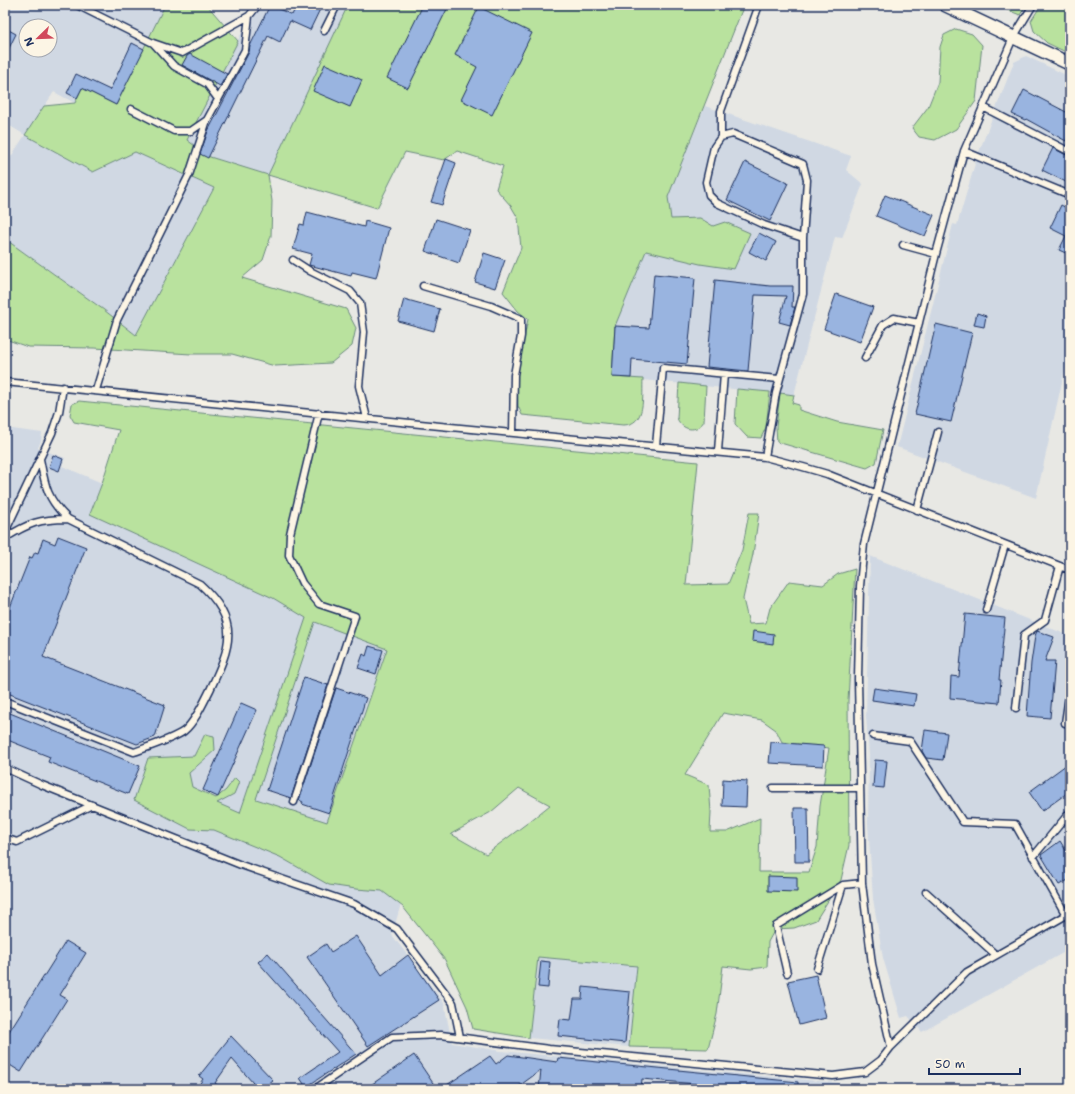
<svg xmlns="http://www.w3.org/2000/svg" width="1075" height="1094" font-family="'Shantell Sans',sans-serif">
<rect width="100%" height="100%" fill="#e8e8e4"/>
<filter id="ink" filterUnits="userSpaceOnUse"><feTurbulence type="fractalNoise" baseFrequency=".025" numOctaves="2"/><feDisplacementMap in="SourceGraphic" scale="8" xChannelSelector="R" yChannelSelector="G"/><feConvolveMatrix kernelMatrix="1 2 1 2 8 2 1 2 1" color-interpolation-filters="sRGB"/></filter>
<g filter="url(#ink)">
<path fill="#d0d8e3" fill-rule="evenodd" d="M5,5H165L116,105L82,88L75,103L54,92L25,135L93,172L135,152L214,188L136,335L104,310L5,239V166L25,135L5,123ZM26,26H50V50H26Z
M256,5H276L284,9L286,5H477L377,208L210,157L184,145Z
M1026,56L1070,77V346L1036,498L897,447L953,224L957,225L977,157L1014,62Z
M705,106L851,156L846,170L863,184L842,238L835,237L794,395L612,377L615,326Z
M5,428L42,433L41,441L38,448L65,458L62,466L102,483L90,513L273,598L314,622L387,648L327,822L416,852L392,935L444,1003L452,1043L501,1051L860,1085V1089H722L696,1087V1089H5Z
M870,556L1070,636V949L922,1032L908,1016L901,1018L883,958L873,899L868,823L869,755L866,716Z
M538,957L637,966L629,1047L529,1038Z"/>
<path fill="#b9e29e" stroke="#6a887e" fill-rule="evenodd" d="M165,5H207L238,41L187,140L210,157L268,175L348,5H443L453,10L471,5H744L668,197L671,219L700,218L713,226L725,222L750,233L734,269L700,264L646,251L615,326L612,377L643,379C642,396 647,425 623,425L522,415L518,406L517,372L528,319L518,311L503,292L521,248L518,218L511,206L496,189L503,166L457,151L444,160L405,152L377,208L268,175L272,201L271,236L263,260L242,278L346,309L356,328L352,346L331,363L275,366L232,354H191L94,348L28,347L5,339V239L104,310L136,335L214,188L135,152L93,172L25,135L44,106L75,103L82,88L116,105Z
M1000,5H1026L1020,15L1000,7Z
M1041,5H1070V54L1047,43L1034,31L1031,21Z
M956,29L972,34L982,45L976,101L956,129L935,140L919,137L912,128L928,107L938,82L940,47L944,35Z
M679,383L706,386L704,421C697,433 682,431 677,418Z
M737,389L770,392L766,427L761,438L747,437L735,424Z
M780,393L794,395L792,403L799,405V410L837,422L883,430L876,463L867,468L777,442L776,427Z
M79,401L698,462L686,585L728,584L742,550L749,513H759L753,554L743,599L749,624L766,623L770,608L789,581L823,585L838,574L855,569L848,701L849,845L841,880L816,920L794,928L775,929L768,942L767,967L751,969L723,966L717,1014L708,1049L629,1047L637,966L538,957L529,1038L473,1029L467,1007L445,960L403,907L382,891L356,889L329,885L280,857L214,830L190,829L134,800L148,758L194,756L205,734L214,736L215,750L189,773L192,787L216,798L226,790L235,778L239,782L234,794L217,803L240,813L306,618L273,598L90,514L102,483L119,430L74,422L70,415L72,404ZM315,622L387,649L327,822L256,799ZM723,713L762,720L776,730L782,742L829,748L820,806L817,847L809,872H759L760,818L727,832H710L711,812L709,785L685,775ZM519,788L550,805L530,821L486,854L451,834L491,812Z"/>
<path fill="#99b4e0" stroke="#1b2f5e" d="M270,5L292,15L297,5H322L310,30L290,21L280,42L268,36L208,158L200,154L208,131L249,52L250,46Z
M423,5H449L408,88L387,78Z
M479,7L532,33L492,115L461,100L477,67L455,55Z
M5,28L16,34L5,56Z
M132,43L144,49L116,105L82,88L77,98L67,93L76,74L110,90Z
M190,54L227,74L220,86L182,65L187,56Z
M325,64L362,80L350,107L313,91Z
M1024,90L1070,114V133L1066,141L1026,119L1025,120L1012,114Z
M1053,148L1070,157V184L1042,170Z
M446,159L456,163L442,205L431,202Z
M745,162L788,183L770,221L727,200Z
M885,195L934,215L925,236L876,216Z
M1061,205L1070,210V255L1059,250L1066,236L1050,228Z
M307,212L364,227L365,221L389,228L376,278L352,272L351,276L309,265L312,254L293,249L300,224L304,225Z
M436,219L470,230L459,263L425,251Z
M759,233L776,242L766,261L749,252Z
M484,253L505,260L495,288L475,282Z
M654,274L695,278L687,364L632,359L631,378L612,377L615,326L649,328Z
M715,280L770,286H793L792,307H795L790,325L779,322L786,296L755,295L748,371L707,367Z
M836,294L873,307L860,342L824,329Z
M404,299L440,309L434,331L398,321Z
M977,313L986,316L984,327L974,325Z
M936,324L972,333L951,422L915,414Z
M53,455L63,459L59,471L49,467Z
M58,536L86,547L43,657L165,705L155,737L137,744L5,692V620L30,557L32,558L35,552L38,553L43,539L55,544Z
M965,614L1005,618L999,680H1001L999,703L950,698L951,676L959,677Z
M753,631L774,634L773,644L752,641Z
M1037,631L1054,637L1045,661H1055L1050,718L1027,716L1031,663L1035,636Z
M369,646L383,650L376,674L358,668L363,654L366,656Z
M304,677L328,685L291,798L267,790Z
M336,688L366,698L329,813L302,804L303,802L299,800Z
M874,688L916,694L914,706L872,700Z
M241,703L257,710L218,797L203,790Z
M5,711L140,766L128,794L48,762L50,757L5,739Z
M925,730L947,733L943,760L926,758L922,751Z
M771,742L824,746L823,766L769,763Z
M875,760L887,761L884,788L873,787Z
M1070,762V791L1042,811L1029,792Z
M723,779L747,781L746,807L722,806Z
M794,808H808L809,862H795Z
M1060,841L1070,857V879L1059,885L1041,855Z
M768,876L797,877V892L768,891Z
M356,936L382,975L408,955L439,1000L368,1046L307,957L326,944L331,952Z
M66,941L86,953L60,995L67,999L21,1072L5,1062V1038Z
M268,953L356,1054L306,1087L300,1078L338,1052L258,962Z
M541,961L550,962L548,988L538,987Z
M816,975L826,1018L799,1025L788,981Z
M583,987L630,992L625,1043L558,1036L560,1019L571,1020L574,999H582Z
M231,1036L273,1080L262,1089H248L253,1083L232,1059L215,1083L222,1089H196L203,1079L199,1076Z
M414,1055L437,1089H365Z
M508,1055L557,1062L558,1058L798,1082V1089H750L642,1079L641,1089H539L541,1070L515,1089H441L490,1056L496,1064Z"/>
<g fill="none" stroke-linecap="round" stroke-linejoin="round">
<defs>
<path id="service" d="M77,5L153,43L182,53L249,16L258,5
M324,31L337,5
M154,44L174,66L207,84L218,99
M983,107L1070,152
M131,109L174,131H191L207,120L245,50L249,16
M721,137L733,134L803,164L807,180L803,238L764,225L717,203L709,195L706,182L714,147L721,137V111L759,5
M964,151L1070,195
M903,245L936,254
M293,260L310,271L350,291L360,303L364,332L359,386L367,418
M423,286L491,306L521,319V336L514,375L513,433
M865,358L883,325L894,318L919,323
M5,382L440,426L765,457L803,467L827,474L1070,570
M96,390L117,320L189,175L207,120
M656,446L663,368L779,379
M718,451L724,374
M765,457L776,393L803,294V238
M40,459C45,486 47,499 68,519
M917,510L938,432
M5,532L52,433L59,412L63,387
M5,538C29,523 39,519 68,519L200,584C241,621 231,646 210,690C204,702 195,722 184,731C173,739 148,747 134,752L5,701
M986,610L1005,545
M1016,708L1024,635L1045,620L1060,566
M1065,723L1070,689
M873,736L910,741L963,822L1015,824L1066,915
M5,768L42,785L241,865L354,904L397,929L453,1003L460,1037
M773,788H860
M294,802L355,616L319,604L302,583L289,555L290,534L319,413
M5,838L17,842L92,805
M1033,857L1070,812
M926,892L996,955
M817,969L843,885
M787,973L776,926L843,885L862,883
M891,1047L967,972L1070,913
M315,1089L392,1037L441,1035L549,1049L833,1076L865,1072L881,1060L891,1047L872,964L862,883L858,679L860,586L864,544L936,254L964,151L1013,38L1033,5"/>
<path id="minor" d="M945,5L1070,64"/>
</defs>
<use href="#service" stroke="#1b2f5e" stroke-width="9"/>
<use href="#minor" stroke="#1b2f5e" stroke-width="15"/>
<use href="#service" stroke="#fcf5e5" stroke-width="6"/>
<use href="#minor" stroke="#fcf5e5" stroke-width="12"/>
</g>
</g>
<rect width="1075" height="1094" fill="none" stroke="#fcf5e5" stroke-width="20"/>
<rect x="10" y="10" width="1055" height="1074" fill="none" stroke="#1b2f5e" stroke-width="1.5" filter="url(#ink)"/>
<g transform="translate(38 38) rotate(247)"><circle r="19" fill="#fcf5e5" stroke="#a2a6af"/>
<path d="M0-3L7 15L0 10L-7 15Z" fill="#d1495b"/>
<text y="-6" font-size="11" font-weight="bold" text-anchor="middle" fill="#1b2f5e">N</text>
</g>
<path d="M929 1068v6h91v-6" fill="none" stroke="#1b2f5e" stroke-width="2"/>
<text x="935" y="1068" font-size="12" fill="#1b2f5e" stroke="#fcf5e5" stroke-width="3" paint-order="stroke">50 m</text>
</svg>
